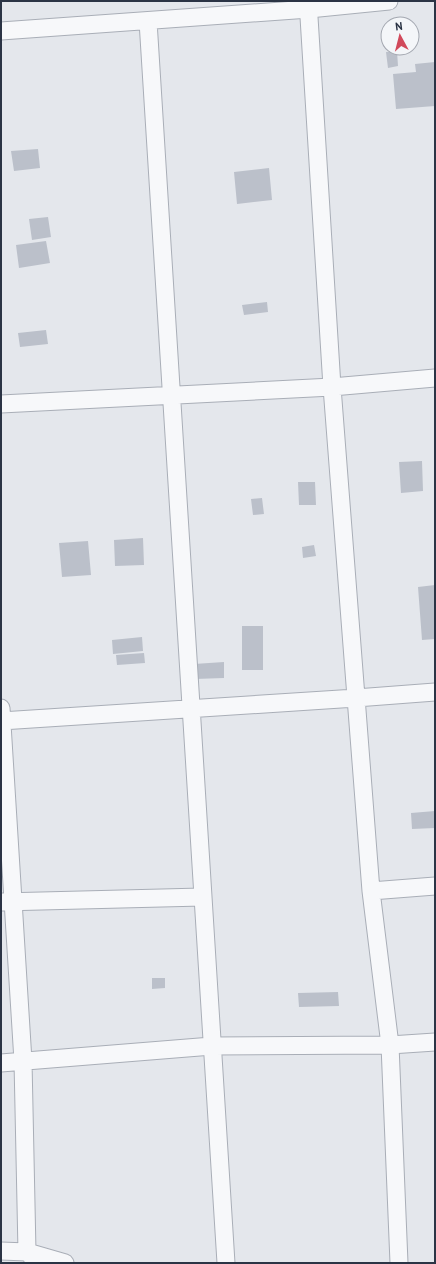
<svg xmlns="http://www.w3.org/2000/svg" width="436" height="1264" font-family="'PT Sans',sans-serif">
<rect width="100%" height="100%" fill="#e4e7ec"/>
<path fill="#bbc0ca" d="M397,51L398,66L388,68L386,52Z
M435,62V106L396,109L393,74L416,72L415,64Z
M38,149L40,168L14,171L11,151Z
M269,168L272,200L237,204L234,172Z
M48,217L51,237L32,240L29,219Z
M46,241L50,263L19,268L16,245Z
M267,302L268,312L244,315L242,305Z
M46,330L48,344L20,347L18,333Z
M422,461L423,491L401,493L399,462Z
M298,482H315L316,505H299Z
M262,498L264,514L253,515L251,499Z
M143,538L144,565L115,566L114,540Z
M88,541L91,575L62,577L59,543Z
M314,545L316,556L303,558L302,547Z
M435,585V639L422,640L418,587Z
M242,626H263V670H242Z
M142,637L143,651L113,654L112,640Z
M144,653L145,663L117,665L116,655Z
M224,662V678L195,679L194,664Z
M435,811V828L412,829L411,813Z
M152,978H165V988L152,989Z
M338,992L339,1006L299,1007L298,993Z"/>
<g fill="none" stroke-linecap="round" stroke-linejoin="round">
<defs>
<path id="street" d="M308,1L332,387L371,891L390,1045L399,1263
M148,21L226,1263
M1,31L309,9L389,1
M1,404L332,387L435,378
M1,708L23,1061L27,1252L65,1263
M1,721L356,698L435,692
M371,891L435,886
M1,902L202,897
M1,1063L212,1046L390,1045L435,1042
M1,1251L27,1252L35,1260"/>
</defs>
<use href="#street" stroke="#a9aeb7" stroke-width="19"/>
<use href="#street" stroke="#f7f8fa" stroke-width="17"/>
</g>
<rect width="436" height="1264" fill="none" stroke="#2b3445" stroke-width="4"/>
<g transform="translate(400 36) rotate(353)"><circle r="19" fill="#f4f6f9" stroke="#a4a8b1"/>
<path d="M0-3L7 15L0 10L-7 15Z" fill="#d1495b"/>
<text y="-6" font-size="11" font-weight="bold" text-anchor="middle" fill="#2b3445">N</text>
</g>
</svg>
